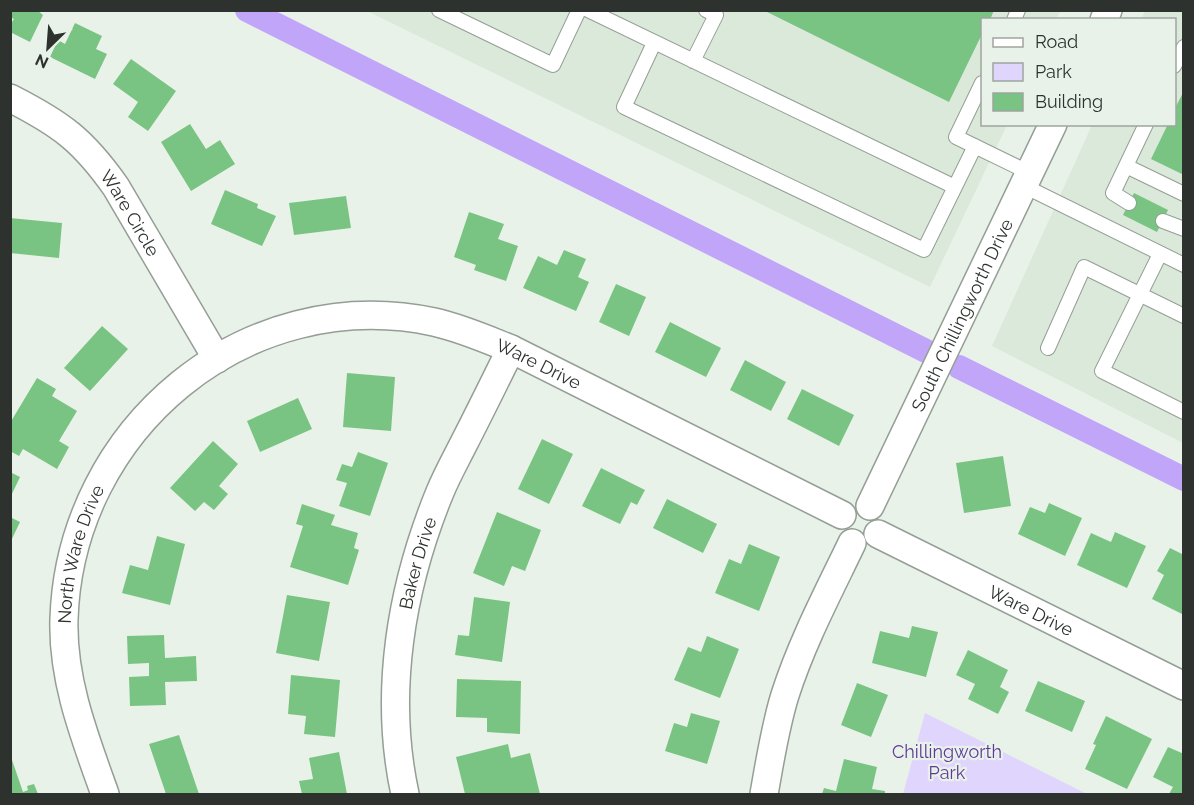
<svg xmlns="http://www.w3.org/2000/svg" width="1194" height="805" font-family="Raleway,sans-serif">
<rect width="100%" height="100%" fill="#e9f2e9"/>
<path fill="#dae9da" d="M367,11H1061L1056,19L982,20V124L1007,125L930,287Z
M1145,11H1183V443L992,346L1092,125L1174,124V20L1141,19Z"/>
<path fill="#e0d5fc" d="M925,713L1087,794H903Z"/>
<g fill="none" stroke-linecap="round" stroke-linejoin="round">
<path stroke="#c0a5f9" stroke-width="24" d="M247,10L926,351
M959,367L1184,479"/>
</g>
<path fill="#79c482" d="M10,10H37L43,15L30,42L10,32V25L14,19L10,17Z
M763,10H994L990,20H982V34L949,102Z
M75,23L102,36L96,49L107,54L95,79L50,57L58,40L65,44Z
M131,59L176,91L148,131L128,117L138,102L113,84Z
M1184,91V175L1151,159L1168,124H1174V110Z
M190,124L206,149L220,140L235,164L191,191L161,142Z
M225,190L258,204L257,208L276,216L262,246L211,224Z
M1134,193L1168,210L1157,232L1123,215Z
M346,196L351,228L294,235L289,203Z
M469,212L504,224L498,239L518,246L506,281L474,270L476,265L454,257Z
M10,218L62,223L59,258L10,253Z
M564,250L586,259L578,277L589,282L576,311L523,288L538,256L557,265Z
M616,284L646,297L629,336L599,322Z
M670,322L721,348L706,377L655,352Z
M102,326L128,349L90,391L64,368Z
M745,360L786,382L771,411L730,390Z
M347,373L395,377L391,431L343,427Z
M37,378L56,389L52,396L77,411L59,441L69,447L57,469L23,449L19,456L10,451V423Z
M802,389L854,415L839,446L787,419Z
M298,398L312,429L260,452L247,421Z
M542,439L573,454L549,504L518,489Z
M213,441L238,464L219,486L228,494L214,510L204,502L195,511L170,488Z
M358,452L388,463L370,516L339,506L347,483L336,480L342,464L352,467Z
M1003,456L1011,506L964,513L956,463Z
M601,468L645,490L637,505L631,502L620,524L582,506Z
M10,472L20,477L10,498Z
M667,499L717,524L703,553L653,528Z
M1049,503L1082,518L1065,556L1018,534L1030,507L1045,513Z
M302,504L335,515L331,525L358,533L354,548L359,550L348,585L290,567L303,526L296,524Z
M497,512L541,530L525,571L512,566L504,586L473,573Z
M10,517L20,522L10,543Z
M1115,532L1146,546L1127,588L1077,565L1091,533L1111,542Z
M157,536L185,544L170,605L122,593L130,565L148,570Z
M749,544L780,557L759,611L715,593L729,559L741,564Z
M1170,548L1184,555V615L1152,599L1164,575L1157,571Z
M287,595L330,602L319,661L276,653Z
M474,597L510,602L502,662L455,655L458,635L469,636Z
M912,626L938,632L926,677L872,663L880,631L909,638Z
M164,635L165,658L196,656L197,681L165,682L166,705L130,706L129,677L149,676V663L128,664L127,636Z
M707,636L739,649L720,698L674,680L688,647L701,652Z
M968,650L1008,670L1000,687L1009,692L998,714L968,699L975,684L956,675Z
M291,675L340,680L335,737L304,734L306,716L288,714Z
M457,679L521,681L520,734L487,732V718L456,717Z
M1038,681L1085,701L1072,732L1025,711Z
M857,683L888,695L871,737L841,725Z
M691,713L720,721L707,764L665,751L674,723L687,727Z
M1106,716L1152,739L1127,789L1085,769L1096,745L1093,744Z
M179,735L199,794H166L149,744Z
M508,744L511,758L530,753L540,794H465L456,757Z
M1168,747L1184,754V794H1169L1173,787L1153,777Z
M339,752L347,794H302L299,781L313,779L309,758Z
M10,754L23,792L28,790L27,786L34,784L38,794H10Z
M844,759L877,767L872,789L885,791V794H822L824,788L836,791Z"/>
<g fill="none" stroke-linecap="round" stroke-linejoin="round">
<defs>
<path id="service" d="M439,10L553,65L579,10
M588,10L955,187
M1014,20L1018,10
M654,43L624,107L924,250L975,146
M693,61L716,15L706,10
M1174,66L1184,47
M982,83L956,137L1030,173
M1126,166L1184,194
M1024,186L1184,265
M1129,203L1113,193L1146,124
M1163,221L1184,229
M1160,254L1102,371L1184,412
M1048,348L1084,267L1184,316"/>
<g id="minor">
<path d="M1104,20L1108,10"/>
<path id="s1" d="M10,98C61,124 83,140 116,187L217,359"/>
<path id="s2" d="M870,506L1053,124"/>
<path id="s3" d="M878,534L1184,686"/>
<path id="s4" d="M105,794C85,738 62,680 64,619C70,429 245,282 434,322C461,328 486,339 511,349L842,515"/>
<path id="s5" d="M405,794C383,693 401,587 440,492C447,475 456,459 464,443C480,412 495,381 511,349"/>
<path d="M764,794C770,761 775,727 785,695C802,642 828,593 852,543"/>
</g>
</defs>
<use href="#service" stroke="#959e96" stroke-width="16"/>
<use href="#minor" stroke="#959e96" stroke-width="30"/>
<use href="#service" stroke="#fff" stroke-width="14"/>
<use href="#minor" stroke="#fff" stroke-width="27"/>
</g>
<g text-anchor="middle" dominant-baseline="central" stroke-width="4.5" stroke-linejoin="round" paint-order="stroke">
<g font-size="18" fill="#2e322e" stroke="#e9f2e9">
<text stroke="none"><textPath href="#s1" startOffset="170">Ware Circle</textPath></text>
<text stroke="none"><textPath href="#s2" startOffset="212">South Chillingworth Drive</textPath></text>
<text stroke="none"><textPath href="#s4" startOffset="834">Ware Drive</textPath></text>
<text stroke="none"><textPath href="#s4" startOffset="248">North Ware Drive</textPath></text>
<text stroke="none"><textPath href="#s5" startOffset="234">Baker Drive</textPath></text>
<text stroke="none"><textPath href="#s3" startOffset="171">Ware Drive</textPath></text>
</g>
<g font-size="18" fill="#603a9a" stroke="#e9f2e9">
<text x="947" y="751">Chillingworth<tspan x="947" dy="21">Park</tspan></text>
</g>
</g>
<rect width="1194" height="805" fill="none" stroke="#2e322e" stroke-width="24"/>
<rect x="981" y="18" width="195" height="108" fill="#e9f2e9" stroke="#9ea59e" stroke-width="1.5"/>
<rect x="993" y="38" width="30" height="9" fill="#ffffff" stroke="#9ea59e" stroke-width="1.5"/>
<text x="1035" y="48" font-size="18" fill="#2e322e">Road</text>
<rect x="993" y="63" width="30" height="18" fill="#e0d5fc" stroke="#9ea59e" stroke-width="1.5"/>
<text x="1035" y="78" font-size="18" fill="#2e322e">Park</text>
<rect x="993" y="93" width="30" height="18" fill="#79c482" stroke="#9ea59e" stroke-width="1.5"/>
<text x="1035" y="108" font-size="18" fill="#2e322e">Building</text>
<g transform="translate(48 48) rotate(205)" stroke="#e9f2e9" stroke-width="4.5" paint-order="stroke">
<path d="M0-4.5L10 22L0 15L-10 22Z" fill="#2e322e"/>
<text y="-9" font-size="16" font-weight="bold" text-anchor="middle" fill="#2e322e">N</text>
</g>
</svg>
